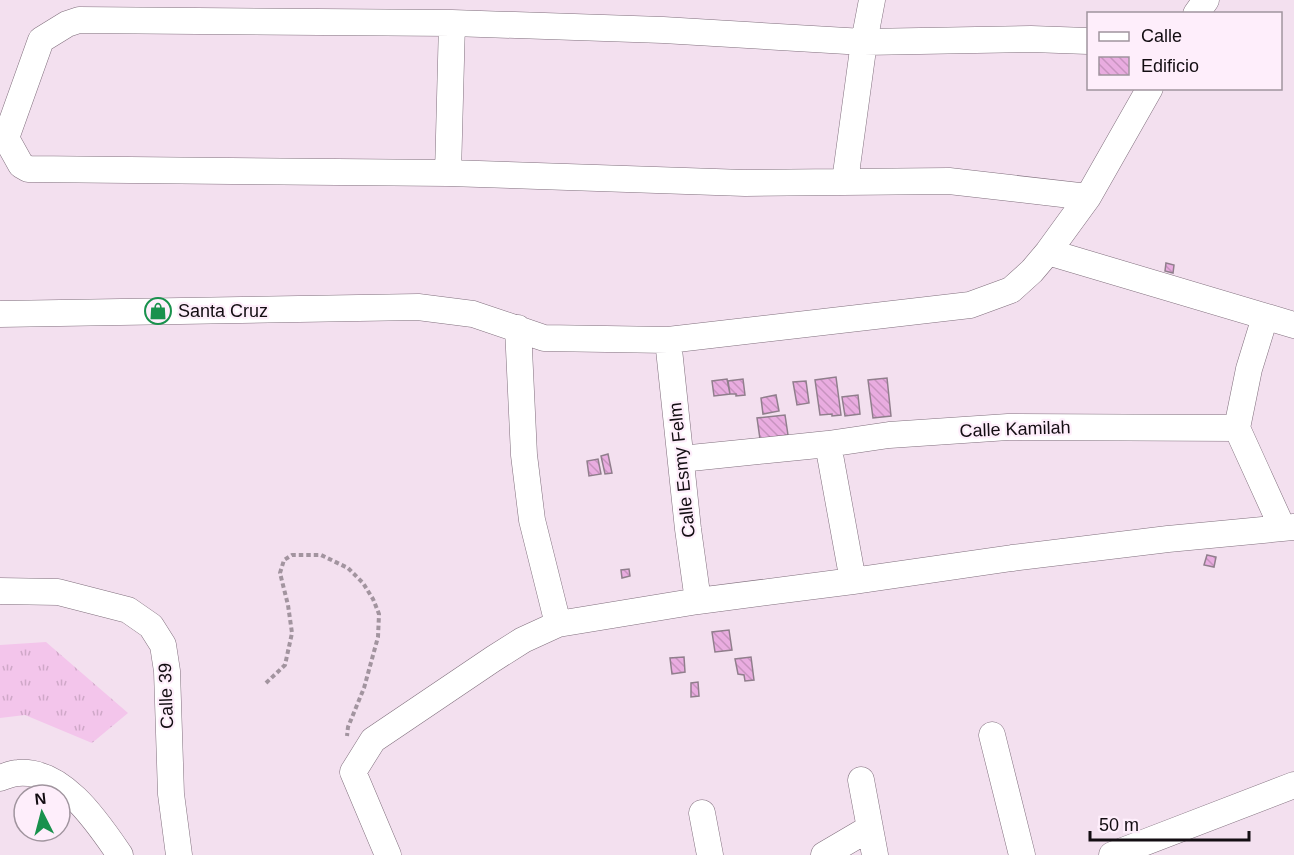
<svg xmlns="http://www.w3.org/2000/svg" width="1294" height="855" font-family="Arial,sans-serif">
<defs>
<pattern id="grass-tufts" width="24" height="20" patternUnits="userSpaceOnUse" patternTransform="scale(1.5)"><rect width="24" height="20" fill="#f3c5eb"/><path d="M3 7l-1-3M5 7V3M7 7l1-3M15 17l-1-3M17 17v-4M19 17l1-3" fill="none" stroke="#cfa8c8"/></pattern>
<pattern id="building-back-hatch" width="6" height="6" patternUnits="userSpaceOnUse" patternTransform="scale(1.5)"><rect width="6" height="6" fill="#e9ace0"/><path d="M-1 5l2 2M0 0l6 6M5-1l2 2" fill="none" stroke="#c793bf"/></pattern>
</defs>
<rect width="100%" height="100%" fill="#f3e0ef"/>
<path fill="url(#grass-tufts)" d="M46,642L128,713L92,743L25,715L0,718V645Z"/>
<path fill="url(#building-back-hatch)" stroke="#907e8c" stroke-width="1.5" d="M1166,263L1174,265L1173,273L1165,271Z
M836,377L841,415L832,416V414L820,415L815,380Z
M887,378L891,416L873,418L868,380Z
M727,379L730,394L714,396L712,381Z
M743,379L745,395L736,396V394H730L728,381Z
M806,381L809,403L797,405L793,382Z
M776,395L779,411L763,414L761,398Z
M858,395L860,414L845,416L842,397Z
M785,415L788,435L760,439L757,418Z
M608,454L612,473L605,474L601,456Z
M598,459L601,474L589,476L587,461Z
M1207,555L1216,557L1214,567L1204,565Z
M629,569L630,576L622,578L621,570Z
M729,630L732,650L715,652L712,632Z
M684,657L685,672L672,674L670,658Z
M751,657L754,680L745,681L744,675L738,674L735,659Z
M698,682L699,696L691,697V683Z"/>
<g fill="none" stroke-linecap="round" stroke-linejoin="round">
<defs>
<path id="minor" d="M1196,14L1206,0
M448,173L452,23
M845,181L864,42L872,0
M1088,197L949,181L745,183L448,173L28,169L21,165L6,138L41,40L67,24L79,20L452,23L663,30L864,42L1031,39L1088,41
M1048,252L1294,325
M0,314L418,307L473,314L544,338L668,340L970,305L1011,290L1032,271L1048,252L1088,197L1150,88
M518,328L524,455L532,520L558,624
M668,340L688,529L698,601
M1237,428L1249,369L1265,317
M1237,428L1282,527
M828,444L853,581
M681,459L828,444L889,435L1008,427L1237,428
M0,591L58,592L128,610L151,626L163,645L167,671L171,794L179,855
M992,735L1022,855
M0,778C6,776 12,773 18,773C63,769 98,823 120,855
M861,780L875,855
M702,813L710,855
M388,855L353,772L373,740L493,659L523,640L558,624L698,601L853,581L1012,558L1168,539L1294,527
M824,855L870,828
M1112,855L1294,785"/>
</defs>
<use href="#minor" stroke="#806f7d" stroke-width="27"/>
<path stroke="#a2949f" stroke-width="4" stroke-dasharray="4.5 3" stroke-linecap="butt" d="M266,683L285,665L292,633L288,605L280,573L284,560L292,555H321L348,568L363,583L373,599L379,614L378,637L364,688L348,727L347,736"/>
<use href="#minor" stroke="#fff" stroke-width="26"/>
</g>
<defs>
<symbol id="shop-ring" viewBox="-11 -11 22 22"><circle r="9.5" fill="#feeefb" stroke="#19914d" stroke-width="1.5"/><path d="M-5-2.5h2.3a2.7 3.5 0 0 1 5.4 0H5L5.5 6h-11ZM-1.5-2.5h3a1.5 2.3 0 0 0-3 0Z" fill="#19914d"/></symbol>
</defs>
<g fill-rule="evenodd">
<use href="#shop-ring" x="143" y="296" width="30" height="30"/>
</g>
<g text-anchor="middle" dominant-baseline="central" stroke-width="4.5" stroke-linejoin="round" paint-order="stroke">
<g font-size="18" fill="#130d12" stroke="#feeefb" text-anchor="start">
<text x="178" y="311">Santa Cruz</text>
</g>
<g font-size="18" fill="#130d12" stroke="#feeefb">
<text transform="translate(1015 429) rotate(-2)">Calle Kamilah</text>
<text transform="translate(682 470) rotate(-96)">Calle Esmy Felm</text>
<text transform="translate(166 696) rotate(-92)">Calle 39</text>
</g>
</g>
<rect x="1087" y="12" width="195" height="78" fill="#feeefb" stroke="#a0949e" stroke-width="1.5"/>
<rect x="1099" y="32" width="30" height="9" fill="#ffffff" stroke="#a0949e" stroke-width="1.5"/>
<text x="1141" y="42" font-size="18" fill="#130d12">Calle</text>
<rect x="1099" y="57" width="30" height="18" fill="url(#building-back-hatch)" stroke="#a0949e" stroke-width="1.5"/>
<text x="1141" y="72" font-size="18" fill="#130d12">Edificio</text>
<g transform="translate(42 813) rotate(354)"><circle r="28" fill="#feeefb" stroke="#a0949e" stroke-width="1.5"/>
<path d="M0-4.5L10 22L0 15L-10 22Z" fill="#19914d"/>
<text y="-9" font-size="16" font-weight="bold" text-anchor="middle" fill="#130d12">N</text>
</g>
<path d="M1090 831v9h159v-9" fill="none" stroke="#130d12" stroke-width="3"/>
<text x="1099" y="831" font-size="18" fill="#130d12" stroke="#feeefb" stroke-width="4.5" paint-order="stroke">50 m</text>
</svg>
